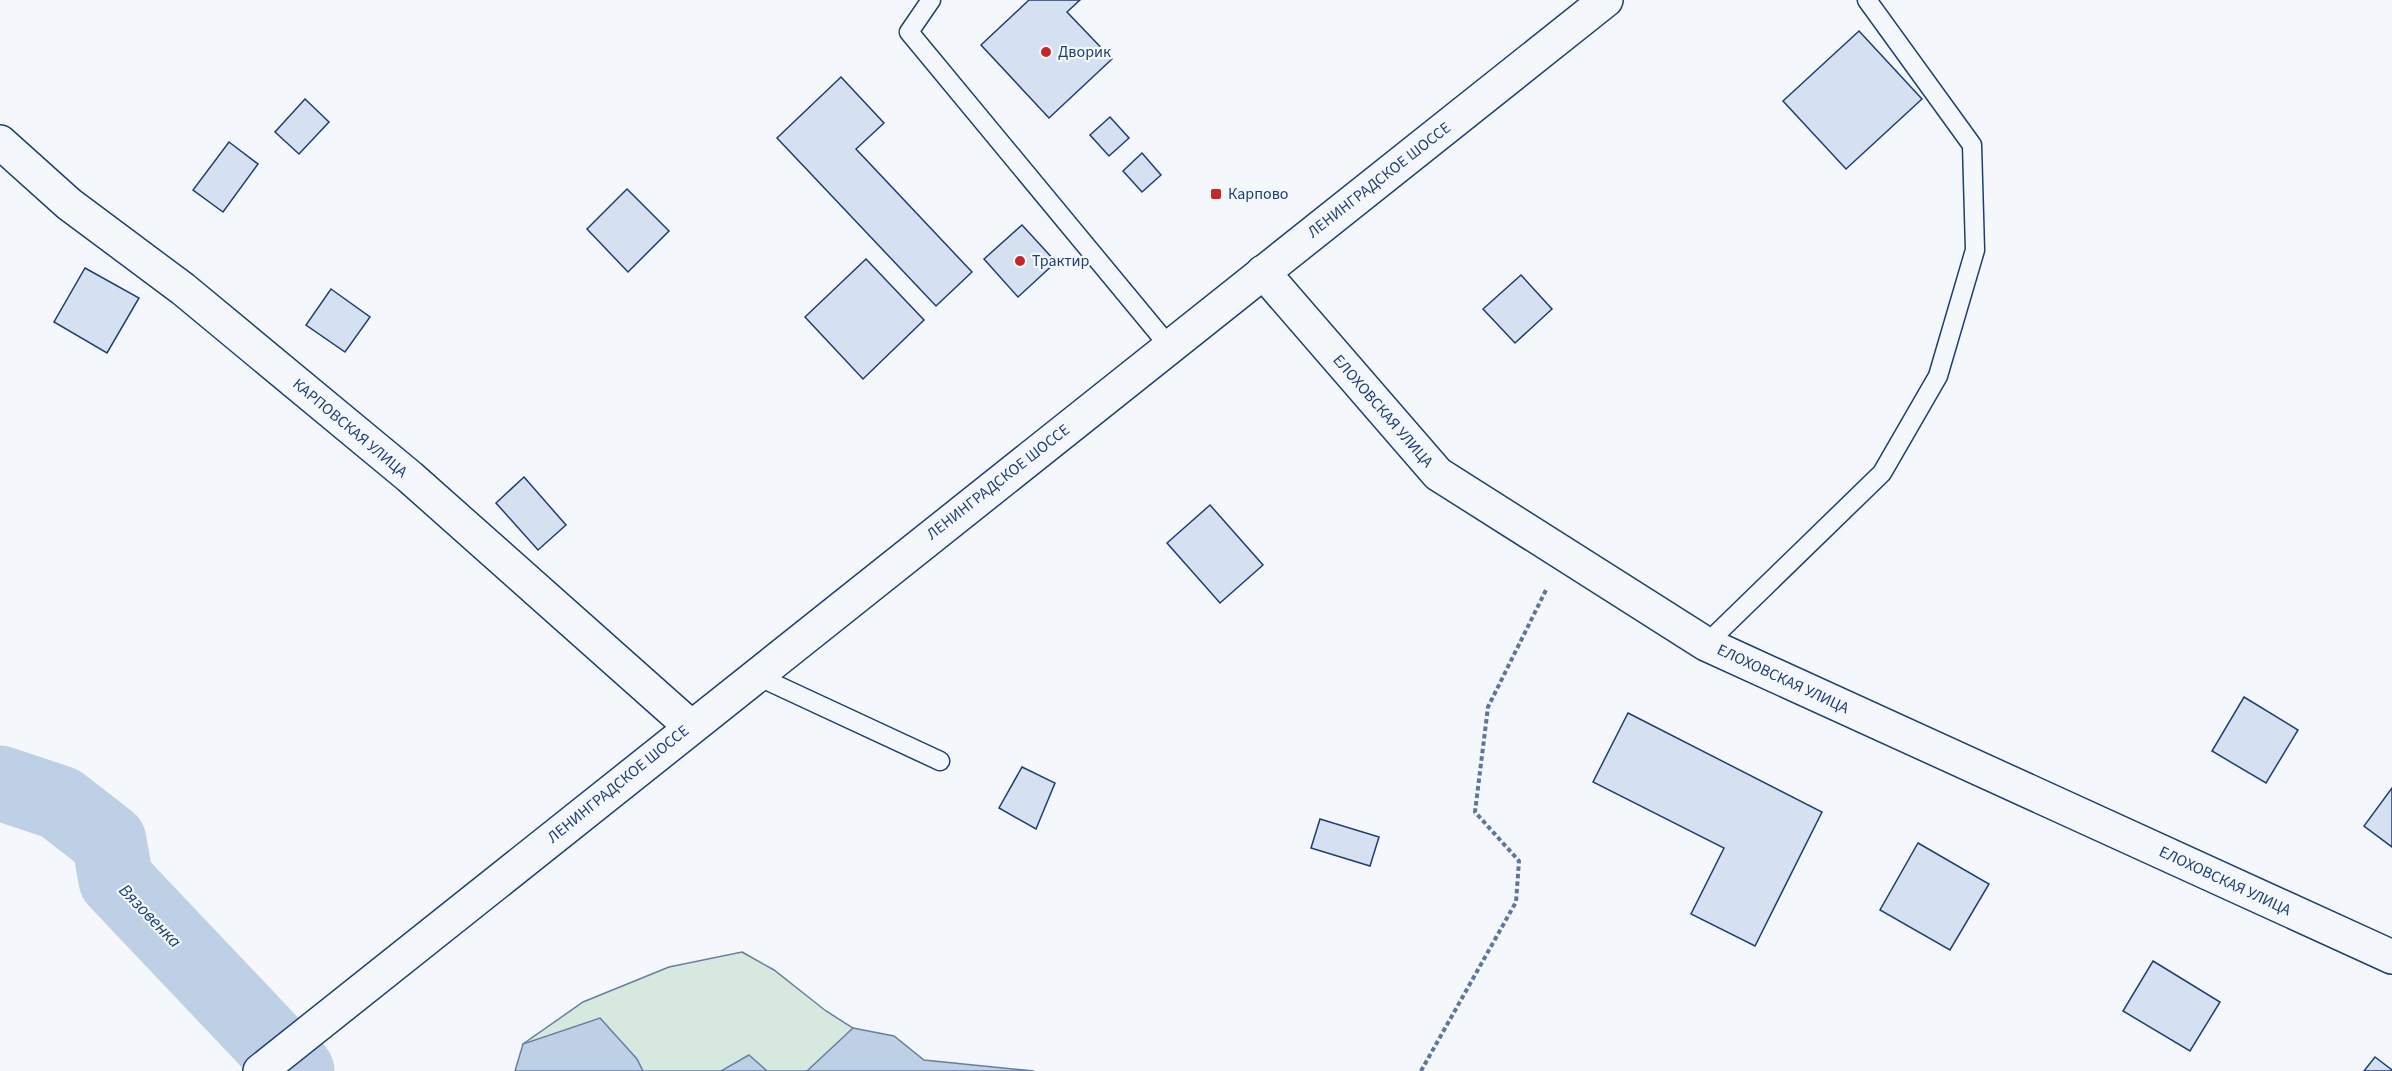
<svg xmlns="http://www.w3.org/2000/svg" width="2392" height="1071" font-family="'Source Sans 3',sans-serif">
<rect width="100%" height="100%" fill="#f4f7fb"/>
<path fill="#d7e8df" stroke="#687fa3" stroke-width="1.5" d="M742,952L774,970L826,1011L853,1028L846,1071H609L523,1044L583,1002L669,967Z"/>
<path fill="#bed0e5" stroke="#687fa3" stroke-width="1.5" d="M600,1018L637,1059L643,1071H515L523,1044Z
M853,1028L894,1036L924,1060L1034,1071H807Z
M749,1055L767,1071H721Z"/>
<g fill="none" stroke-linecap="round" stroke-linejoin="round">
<path stroke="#bed0e5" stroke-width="75" d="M0,783L60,803L109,841L116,880L297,1071"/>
</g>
<path fill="#d5e0f0" stroke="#1d3f73" stroke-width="1.5" d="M1029,0H1080L1067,12L1112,59L1049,118L981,45Z
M1859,31L1922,99L1846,169L1783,101Z
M841,77L884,123L856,149L972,272L936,306L777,138Z
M305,99L329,122L299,154L275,132Z
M1110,117L1129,138L1109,156L1090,135Z
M229,142L258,164L223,212L193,190Z
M1142,153L1161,175L1142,192L1123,171Z
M627,189L669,231L628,272L587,229Z
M1022,225L1056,262L1018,297L984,259Z
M866,259L924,320L863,379L805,317Z
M85,268L139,298L107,353L54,322Z
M1521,275L1552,309L1515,343L1483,309Z
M331,289L370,317L345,352L306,325Z
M524,477L566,525L538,550L496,503Z
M1210,505L1263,565L1220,603L1167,543Z
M2244,697L2298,730L2266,783L2212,751Z
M1628,713L1822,812L1755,946L1691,914L1724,848L1593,782Z
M1022,767L1055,783L1036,829L999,808Z
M2392,788V847L2364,826Z
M1320,819L1379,837L1370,866L1311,848Z
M1918,843L1989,884L1950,950L1880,910Z
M2153,961L2220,1002L2190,1051L2123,1011Z
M2375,1057L2392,1070V1071H2364Z"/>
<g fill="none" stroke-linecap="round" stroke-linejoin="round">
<defs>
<path id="lane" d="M931,0L909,32L1169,346
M1706,644L1882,473L1938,376L1975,250L1972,145L1867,0
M755,675L940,761"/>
<path id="street" d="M0,142L69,204L183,289L410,477L690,726
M1263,272L1438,474L1706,644L2392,957"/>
<path id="highway" d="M260,1071L1606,0"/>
</defs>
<use href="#lane" stroke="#1d3f73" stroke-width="21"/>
<use href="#street" stroke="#1d3f73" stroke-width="36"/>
<use href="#highway" stroke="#1d3f73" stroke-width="36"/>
<path stroke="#5e769c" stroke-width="4" stroke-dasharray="4.5 3" stroke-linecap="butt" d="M1421,1071L1516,902L1519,861L1475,812L1488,707L1547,588"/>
<use href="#lane" stroke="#f4f7fb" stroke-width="18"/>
<use href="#street" stroke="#f4f7fb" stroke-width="33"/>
<use href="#highway" stroke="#f4f7fb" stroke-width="33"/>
</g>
<g fill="#c62828" stroke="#f4f7fb" stroke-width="2">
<circle cx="1046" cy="52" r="6"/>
<rect x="1210" y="188" width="12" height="12" rx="3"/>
<circle cx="1020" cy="261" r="6"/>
</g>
<g text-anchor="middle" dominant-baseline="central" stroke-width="4.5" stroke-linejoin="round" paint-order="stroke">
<g font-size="16" fill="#1d3f73" stroke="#f4f7fb" text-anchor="start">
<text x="1058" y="52">Дворик</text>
<text x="1228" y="194">Карпово</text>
<text x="1032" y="261">Трактир</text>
</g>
<g font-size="16" fill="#1d3f73" stroke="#f4f7fb">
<text transform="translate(1379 180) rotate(-38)">ЛЕНИНГРАДСКОЕ ШОССЕ</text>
<text transform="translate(1383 411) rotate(49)">ЕЛОХОВСКАЯ УЛИЦА</text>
<text transform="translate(350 428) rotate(40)">КАРПОВСКАЯ УЛИЦА</text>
<text transform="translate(998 482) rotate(-38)">ЛЕНИНГРАДСКОЕ ШОССЕ</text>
<text transform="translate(1783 679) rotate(25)">ЕЛОХОВСКАЯ УЛИЦА</text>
<text transform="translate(618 784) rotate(-39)">ЛЕНИНГРАДСКОЕ ШОССЕ</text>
<text transform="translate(2225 881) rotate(25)">ЕЛОХОВСКАЯ УЛИЦА</text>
</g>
<g font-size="18" font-style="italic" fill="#1d3f73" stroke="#f4f7fb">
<text transform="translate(150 916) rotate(46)">Вязовенка</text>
</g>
</g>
</svg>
